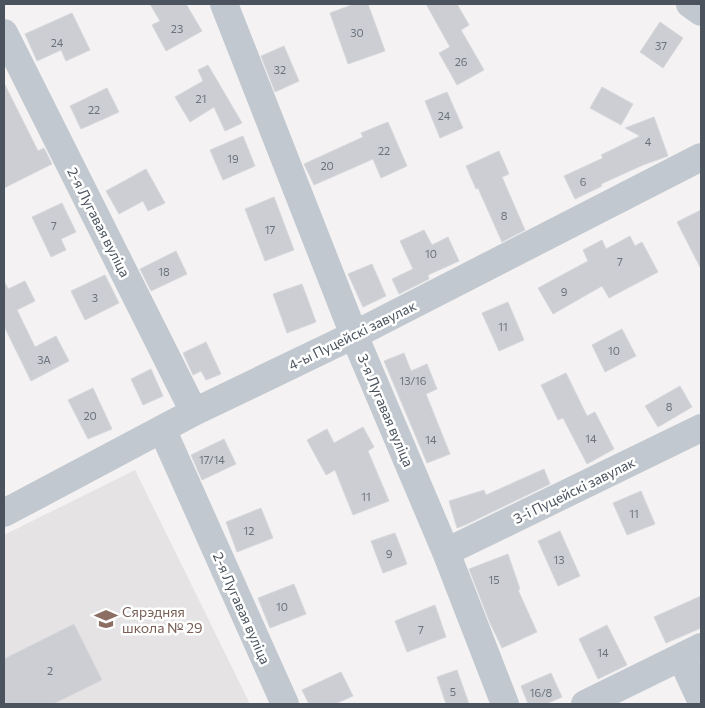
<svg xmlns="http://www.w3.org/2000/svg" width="705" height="708" font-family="Commissioner,sans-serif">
<rect width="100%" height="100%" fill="#f4f2f2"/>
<path fill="#e5e3e3" d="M135,470L250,704H4V535Z"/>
<path fill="#ccced4" stroke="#d6d8dc" d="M150,4H186L202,31L166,51L152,25L160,21Z
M354,4H368L385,51L348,64L330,13Z
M426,4H457L469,25L461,30L484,70L457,85L439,53L450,47Z
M72,13L90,50L66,61L61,50L37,61L25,34Z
M660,22L683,38L663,68L640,52Z
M284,46L299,81L275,92L261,56Z
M208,65L242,123L225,131L214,107L190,122L175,97L203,81L198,70Z
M4,83L38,151L44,148L52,164L4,188Z
M602,87L633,104L621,125L590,108Z
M107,88L119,112L81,129L70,106Z
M447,92L463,128L440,138L425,101Z
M654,117L668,156L643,165L601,184L602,186L575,199L564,176L603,158L601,155L640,136L625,128Z
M388,122L407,166L381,178L373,159L314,185L304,164L363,137L361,133Z
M243,136L255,166L223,180L210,150Z
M499,151L509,174L502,177L525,230L502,242L478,188L476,189L466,166Z
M146,169L165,203L148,211L143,201L119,214L106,191Z
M274,197L294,250L265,261L245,209Z
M62,203L76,232L61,239L66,250L51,257L32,217Z
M701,210V269L677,222Z
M424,230L432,245L448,237L459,261L428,275L429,279L399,294L392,279L413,269L400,241Z
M630,236L635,246L642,242L658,272L609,298L602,286L553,314L538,288L588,261L583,250L602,240L606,249Z
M176,251L187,274L151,291L140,269Z
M372,264L386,296L363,307L348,274Z
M105,275L119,303L85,320L71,291Z
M4,281L8,289L25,281L35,301L17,310L35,347L56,336L69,361L31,381L4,326Z
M302,284L316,322L287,333L273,294Z
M508,302L524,340L499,351L482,313Z
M622,329L636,356L605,372L592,345Z
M206,342L221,374L206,380L201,371L193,375L183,353Z
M404,353L411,371L427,364L437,389L426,394L450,454L427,463L384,361Z
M151,369L163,396L143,405L131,379Z
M566,373L587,416L595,412L614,449L587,464L563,418L558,420L541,385Z
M680,386L692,407L658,427L645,406Z
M93,388L112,429L88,439L68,400Z
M363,427L374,447L368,451L389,501L353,515L335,470L326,475L307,440L327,429L334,443Z
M224,439L236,464L202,480L191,455Z
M544,469L550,484L465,525L457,528L449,501L484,490L486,495Z
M641,491L655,524L627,535L613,503Z
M261,508L273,538L237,552L226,522Z
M560,531L580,576L558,586L538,541Z
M395,533L407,564L383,573L371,541Z
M508,554L520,589L518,590L537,632L502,648L490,623L469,569Z
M294,584L306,614L270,628L258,598Z
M701,596V628L666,643L654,617Z
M435,605L446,637L407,652L395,621Z
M74,624L102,680L53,704H4V659Z
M607,625L627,665L598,679L579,639Z
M457,670L469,704H446L437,677Z
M341,672L353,696L335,704H309L302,690Z
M551,673L562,697L546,704H528L521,686Z"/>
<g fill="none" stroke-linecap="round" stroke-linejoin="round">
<path stroke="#c1c8cf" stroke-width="28" d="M224,4L354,335L446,552L505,704
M690,4L701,12
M4,33L194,412
M162,429L285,704
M4,513L194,412L354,335L701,157
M446,552L701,428
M681,657L701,700
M585,704L701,647"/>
</g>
<defs>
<symbol id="school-bare" viewBox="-9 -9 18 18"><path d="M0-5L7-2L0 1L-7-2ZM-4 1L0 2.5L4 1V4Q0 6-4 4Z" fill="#8d6e63" stroke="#fff" stroke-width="2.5" paint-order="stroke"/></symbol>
</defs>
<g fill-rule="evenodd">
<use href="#school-bare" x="90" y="603" width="32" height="32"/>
</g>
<g text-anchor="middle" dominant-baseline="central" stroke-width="5" stroke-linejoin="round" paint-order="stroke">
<g font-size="11" fill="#6b727c">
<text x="177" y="28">23</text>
<text x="357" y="32">30</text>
<text x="57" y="42">24</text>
<text x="661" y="45">37</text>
<text x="461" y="61">26</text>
<text x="280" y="69">32</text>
<text x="201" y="98">21</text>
<text x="94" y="109">22</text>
<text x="444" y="115">24</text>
<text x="648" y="141">4</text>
<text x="384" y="150">22</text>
<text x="233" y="158">19</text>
<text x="327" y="165">20</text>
<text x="583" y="181">6</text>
<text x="504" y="215">8</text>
<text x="54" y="225">7</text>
<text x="270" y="229">17</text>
<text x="431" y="253">10</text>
<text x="620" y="261">7</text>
<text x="164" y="271">18</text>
<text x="564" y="291">9</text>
<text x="95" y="297">3</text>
<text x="503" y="326">11</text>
<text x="614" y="350">10</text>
<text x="44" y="359">3А</text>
<text x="413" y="380">13/16</text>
<text x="669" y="406">8</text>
<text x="90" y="415">20</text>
<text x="591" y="438">14</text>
<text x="431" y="439">14</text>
<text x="212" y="459">17/14</text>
<text x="366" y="496">11</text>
<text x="634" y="513">11</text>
<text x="249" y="530">12</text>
<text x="389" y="553">9</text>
<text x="559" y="559">13</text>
<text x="494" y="579">15</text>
<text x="282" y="606">10</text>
<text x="421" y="629">7</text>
<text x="603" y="652">14</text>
<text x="50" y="670">2</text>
<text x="453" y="691">5</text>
<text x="541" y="692">16/8</text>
</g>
<g font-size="14" fill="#4b535e" stroke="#fff">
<text transform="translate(99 222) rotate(63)">2-я Лугавая вуліца</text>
<text transform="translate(352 335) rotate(-26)">4-ы Пуцейскі завулак</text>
<text transform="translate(386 410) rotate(67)">3-я Лугавая вуліца</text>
<text transform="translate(574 490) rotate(-26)">3-і Пуцейскі завулак</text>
<text transform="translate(242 608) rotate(66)">2-я Лугавая вуліца</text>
</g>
<g font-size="14" fill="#785e54" stroke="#fff" text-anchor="start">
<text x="122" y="611">Сярэдняя<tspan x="122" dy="16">школа № 29</tspan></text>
</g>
</g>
<rect width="705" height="708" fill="none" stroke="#4b535e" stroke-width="10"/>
</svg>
